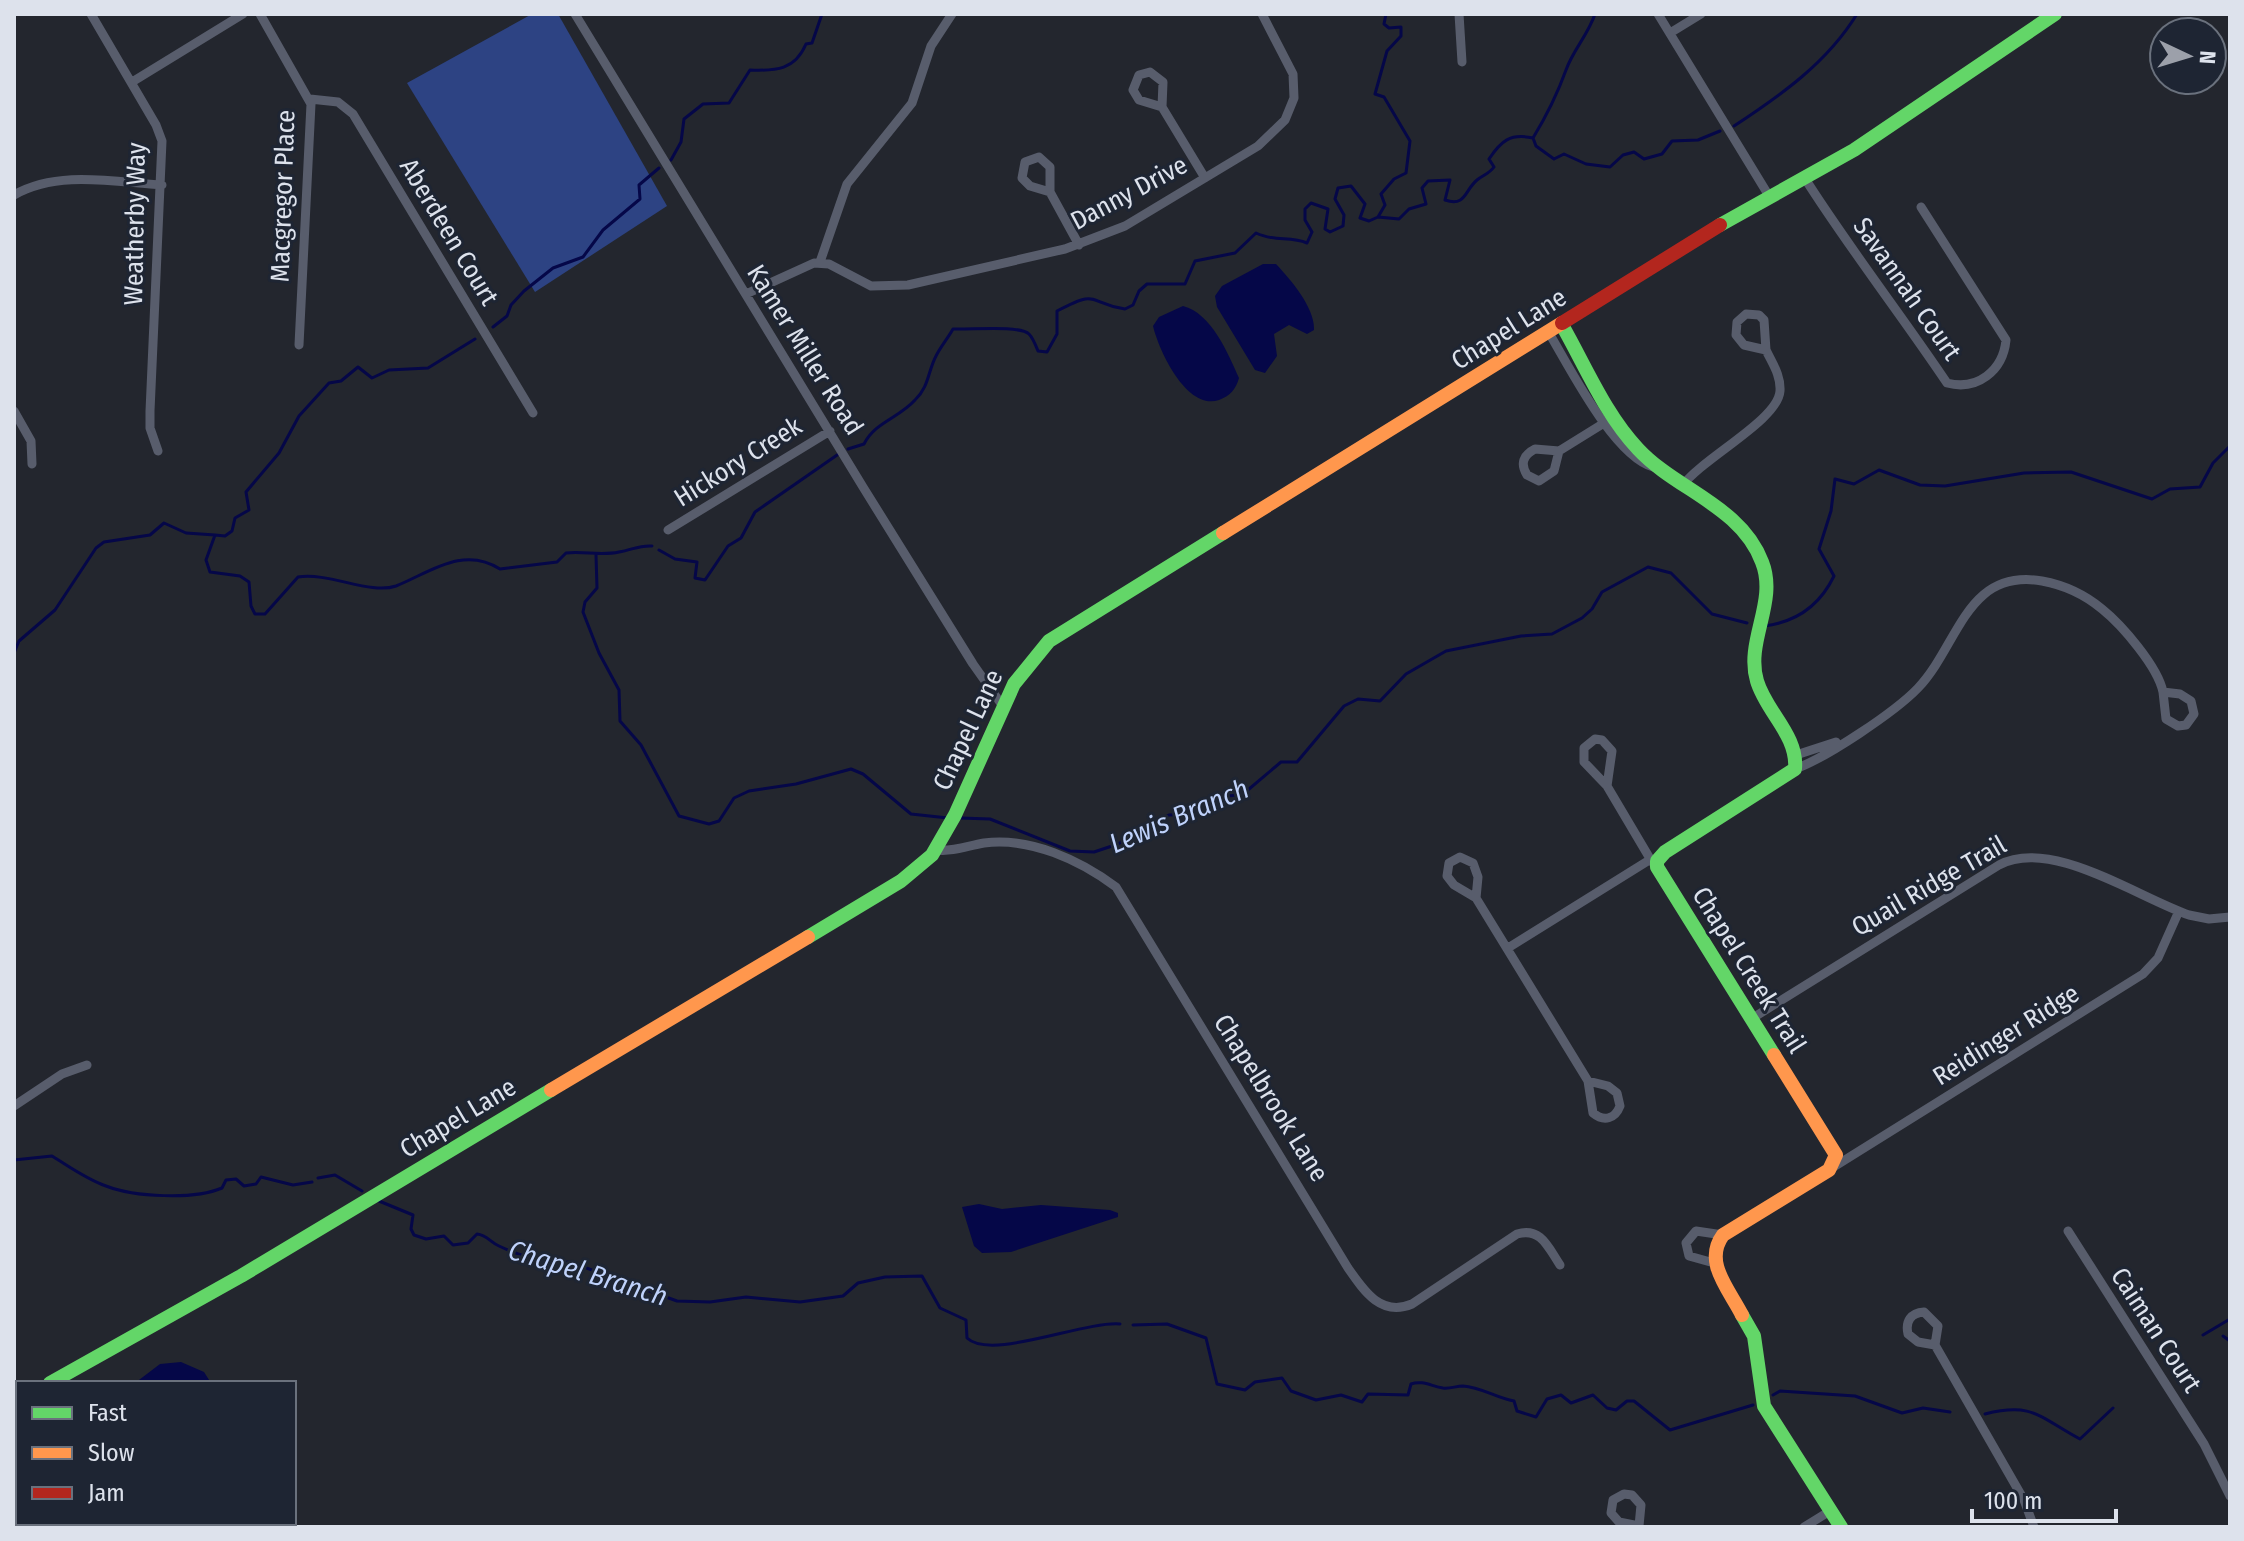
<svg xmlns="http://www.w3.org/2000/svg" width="2244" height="1541" font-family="'Fira Sans Condensed',sans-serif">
<rect width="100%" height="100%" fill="#23262e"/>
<path fill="#2d4383" d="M532,14H558L667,206L535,292L407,83Z"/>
<path fill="#050748" d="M1263,264H1276C1291,280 1315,308 1314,330L1307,334L1289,325L1274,334L1277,356L1265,373L1255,370L1217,307L1215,296L1222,286Z
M1183,306C1211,313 1228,353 1239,378C1236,389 1230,396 1219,400C1187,411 1159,351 1153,326L1159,317Z
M979,1204L1002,1209L1041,1205L1110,1210L1118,1213V1217L1011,1252L982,1253L974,1246L962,1207Z
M181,1362L204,1372L211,1383H135L160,1364Z"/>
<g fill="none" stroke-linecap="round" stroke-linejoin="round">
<path stroke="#050748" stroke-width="3" d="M1734,126C1781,95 1827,63 1857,14
M1533,138L1536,146L1554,159L1564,154L1586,164L1610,167L1623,155L1634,152L1644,159L1662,154L1672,141L1698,140L1720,131
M1533,138C1547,115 1557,95 1566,70C1573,50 1588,35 1595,14
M671,160L681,142L684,119L703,104L729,103L750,70C776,71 795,70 806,44L812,43L822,14
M1378,217L1399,219L1409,209L1426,204L1422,188L1428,181L1450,180L1445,200C1466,207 1464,191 1477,180C1483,175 1489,174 1494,167L1489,159C1501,141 1510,133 1533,138
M493,327L507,316L511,305L524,291L553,268L583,257L603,230L640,199L639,185L659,168
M848,449L864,444C875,422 899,418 915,400C929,387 928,371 936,356C941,346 948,338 953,329C969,330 1020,325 1029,334C1033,338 1036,346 1038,351L1047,352L1057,334V311C1100,288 1087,303 1125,309L1133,305L1139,291L1147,284H1185L1195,261L1235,253L1256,233C1274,242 1290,236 1307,243L1312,232L1305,220V209L1311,203L1328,209L1325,229L1330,232L1343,226L1344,215L1335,199L1338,188L1351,186L1365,204L1360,218L1369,221L1378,217L1385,205L1381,194L1394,179L1406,173L1410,141L1384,97L1375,94L1387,51L1401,36V27L1389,28L1384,24L1386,14
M215,535L225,536L232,531L235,518L249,510L246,492L279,453L299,416L329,383L341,381L358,367L372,378L389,370L428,368L475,339
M659,550L675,559L697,562L695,578L705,580L728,546L741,538L755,512L840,453
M596,555L597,588L585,602L583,612L599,653L619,690L620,721L641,745L679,816L709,824L719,821L734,798L749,791L796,784L851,769L863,774L911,814L948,818
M1764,626C1797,622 1820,605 1834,576L1819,549L1831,511L1835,479L1854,484L1879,470L1920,485L1945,486L2024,473L2071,472L2152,499L2170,489L2200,487L2213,463L2230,446
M14,653L19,641L55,610L96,548L104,542L150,535L164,523L186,533L215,535L206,560L210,572L240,576L249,582L251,606L255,614H265L298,577C329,572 370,595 396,586C429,573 463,545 500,569L557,562L566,553C584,551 601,556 619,552C632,550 639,545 652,546
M960,818L990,819L1070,851L1094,852L1118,844L1169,815L1193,814L1210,797L1242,795L1281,762H1297L1344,706L1358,699L1380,701L1406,674L1446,651L1521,636L1552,634L1582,618L1592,609L1602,592L1648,567L1671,573L1712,614L1747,623
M14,1160L52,1156C70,1167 86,1179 106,1186C134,1197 194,1200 222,1188L226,1180L236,1179L244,1186L256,1184L261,1177L293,1185L312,1182
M318,1178L335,1175L362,1191
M379,1201L413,1215L411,1229L414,1235L426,1239L444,1236L453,1245L468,1243L477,1234C487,1235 490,1242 499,1246C520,1256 547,1264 570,1262L677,1301L710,1302L746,1297L800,1302L843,1296L858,1283L885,1277L922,1276L940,1308L966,1320L967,1338C991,1361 1083,1321 1120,1324
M1133,1325L1167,1324L1206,1338L1217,1384L1245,1390L1255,1382L1282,1378L1291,1391L1316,1400L1341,1395L1362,1402L1368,1394L1408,1395L1411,1384C1422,1380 1431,1386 1443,1388C1450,1389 1456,1386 1463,1386C1481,1387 1496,1398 1514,1401L1517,1411L1536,1417L1547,1399L1561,1395L1571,1403L1593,1395L1607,1408L1616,1410L1627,1401H1634L1670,1430L1753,1405
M2203,1335L2230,1319
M2223,1336L2230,1341
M1773,1395L1780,1391L1855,1396L1902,1413L1923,1408L1950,1412
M1985,1414C2033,1402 2039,1417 2080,1439L2113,1408"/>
<path stroke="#585d6c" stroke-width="9" d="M91,14L156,125L162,141L150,411V428L158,451
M260,14L311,104L299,345
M575,14L863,487L973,664L1002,705
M1459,14L1462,62
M1658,14L1769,196
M1670,33L1701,14
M1150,72L1163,82L1162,107L1139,100L1133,90L1139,75Z
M132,82L243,14
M310,99L338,102L353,114L533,413
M1162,107L1205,178
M1039,157L1050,167V192L1030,186L1022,178L1025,162Z
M1804,177C1849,248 1900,313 1947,383C1977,391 2003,371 2006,340L1921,207
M1050,192L1079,245
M14,195C58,170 113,182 162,185
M820,262L847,184L912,103L931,46L952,14
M746,294L814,263L829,264L871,286L908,285L1065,249L1125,226L1258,146L1285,120L1294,98L1293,74L1262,14
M1746,314L1759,315L1764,320L1766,350L1744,345L1736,335L1737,322Z
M1549,333C1570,368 1614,456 1653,467
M14,411L31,441L32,464
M1535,449L1559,451L1554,471L1539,481L1527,475C1520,464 1523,455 1535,449Z
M1559,451L1609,420
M1682,486C1704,457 1778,420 1780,391C1781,375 1772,363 1766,350
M668,530L830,431
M2163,692L2180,694L2191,701L2194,714L2186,725L2178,726L2166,719Z
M1595,739L1602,740L1612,751L1607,786L1584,762V748Z
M1796,755L1836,742
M1795,769C1826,758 1895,712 1918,688C1959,645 1966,568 2042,581C2064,585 2084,594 2102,609C2122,625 2158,667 2163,692
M1607,786L1652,862
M936,850C953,852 967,846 984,843C1030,837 1080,860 1116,887L1348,1268C1364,1291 1381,1317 1412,1304L1517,1234C1541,1227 1548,1247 1560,1265
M1460,857L1473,863L1478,877L1476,898L1454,885L1447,876L1449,863Z
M1476,898L1588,1081
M1508,948L1651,859
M1751,1019L1999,865C2051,837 2137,897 2189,915L2209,919L2230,917
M1588,1081L1608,1086L1617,1093L1620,1106C1615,1119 1604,1122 1593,1113Z
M14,1106L62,1074L87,1065
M1832,1168L2143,974L2158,958L2179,911
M2068,1231L2204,1444L2230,1496
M1714,1263L1689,1256L1686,1243L1696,1231L1723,1235
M1924,1312L1938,1326L1935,1345L1918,1342L1908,1334C1905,1321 1911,1313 1924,1312Z
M1935,1345L2024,1500L2034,1527
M14,1405L18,1402
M1624,1494L1632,1495L1641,1505L1639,1526L1619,1522L1611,1513L1613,1500Z
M1804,1527L1830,1511"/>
<path stroke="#63d668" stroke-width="14" d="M1720,225L1854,150L2055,14
M1562,325C1586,367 1605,414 1638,449C1676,490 1741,506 1762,562C1778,602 1745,641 1757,681C1766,712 1798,735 1795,769L1665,852L1657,861V867L1774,1055
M808,937L901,881L932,855L955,815L1014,684L1049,641L1223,533
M1742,1315L1754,1336L1764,1406L1841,1527
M50,1383L241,1276L551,1090"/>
<path stroke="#ff974d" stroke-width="14" d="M1223,533L1562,323
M551,1090L808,937
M1742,1315C1729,1289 1703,1262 1723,1235L1829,1170L1836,1155L1774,1055"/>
<path stroke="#b3261e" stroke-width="14" d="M1562,323L1720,225"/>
</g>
<g text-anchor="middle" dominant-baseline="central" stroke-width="6" stroke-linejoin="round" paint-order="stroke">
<g font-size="26" fill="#dde2ec" stroke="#1e2533">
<text transform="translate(1129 193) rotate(-28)">Danny Drive</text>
<text transform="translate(283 196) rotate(-88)">Macgregor Place</text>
<text transform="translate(135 224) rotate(-89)">Weatherby Way</text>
<text transform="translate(449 232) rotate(59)">Aberdeen Court</text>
<text transform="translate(1907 289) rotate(55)">Savannah Court</text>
<text transform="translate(1509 329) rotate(-32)">Chapel Lane</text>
<text transform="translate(805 350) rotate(58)">Kamer Miller Road</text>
<text transform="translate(738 462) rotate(-32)">Hickory Creek</text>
<text transform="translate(968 730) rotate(-65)">Chapel Lane</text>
<text transform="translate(1929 886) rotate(-30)">Quail Ridge Trail</text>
<text transform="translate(1749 970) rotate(58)">Chapel Creek Trail</text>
<text transform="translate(2006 1035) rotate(-32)">Reidinger Ridge</text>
<text transform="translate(1271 1098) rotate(58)">Chapelbrook Lane</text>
<text transform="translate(458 1118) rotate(-31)">Chapel Lane</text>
<text transform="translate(2156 1330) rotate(57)">Caiman Court</text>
</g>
<g font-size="28" font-style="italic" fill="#bfd2fb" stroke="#1e2533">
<text transform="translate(1179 816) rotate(-23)">Lewis Branch</text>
<text transform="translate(588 1273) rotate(17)">Chapel Branch</text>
</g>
</g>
<rect width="2244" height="1541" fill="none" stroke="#dde2ec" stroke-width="32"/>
<rect x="16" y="1381" width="280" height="144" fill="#1e2533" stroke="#6a717d" stroke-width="2"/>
<rect x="32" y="1407" width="40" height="12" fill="#63d668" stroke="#6a717d" stroke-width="2"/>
<text x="88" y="1421" font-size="24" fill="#dde2ec">Fast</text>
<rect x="32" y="1447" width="40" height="12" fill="#ff974d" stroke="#6a717d" stroke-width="2"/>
<text x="88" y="1461" font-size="24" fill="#dde2ec">Slow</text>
<rect x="32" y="1487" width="40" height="12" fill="#b3261e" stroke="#6a717d" stroke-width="2"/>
<text x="88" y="1501" font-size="24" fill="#dde2ec">Jam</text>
<g transform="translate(2188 56) rotate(94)"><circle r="38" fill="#1e2533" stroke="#6a717d" stroke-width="2"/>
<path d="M0-6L14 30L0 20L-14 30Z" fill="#9ca0aa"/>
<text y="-12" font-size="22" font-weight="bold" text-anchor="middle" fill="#dde2ec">N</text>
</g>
<path d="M1972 1509v12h144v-12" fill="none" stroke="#dde2ec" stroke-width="4"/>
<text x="1984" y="1509" font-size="24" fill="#dde2ec" stroke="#1e2533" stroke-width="6" paint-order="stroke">100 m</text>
</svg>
